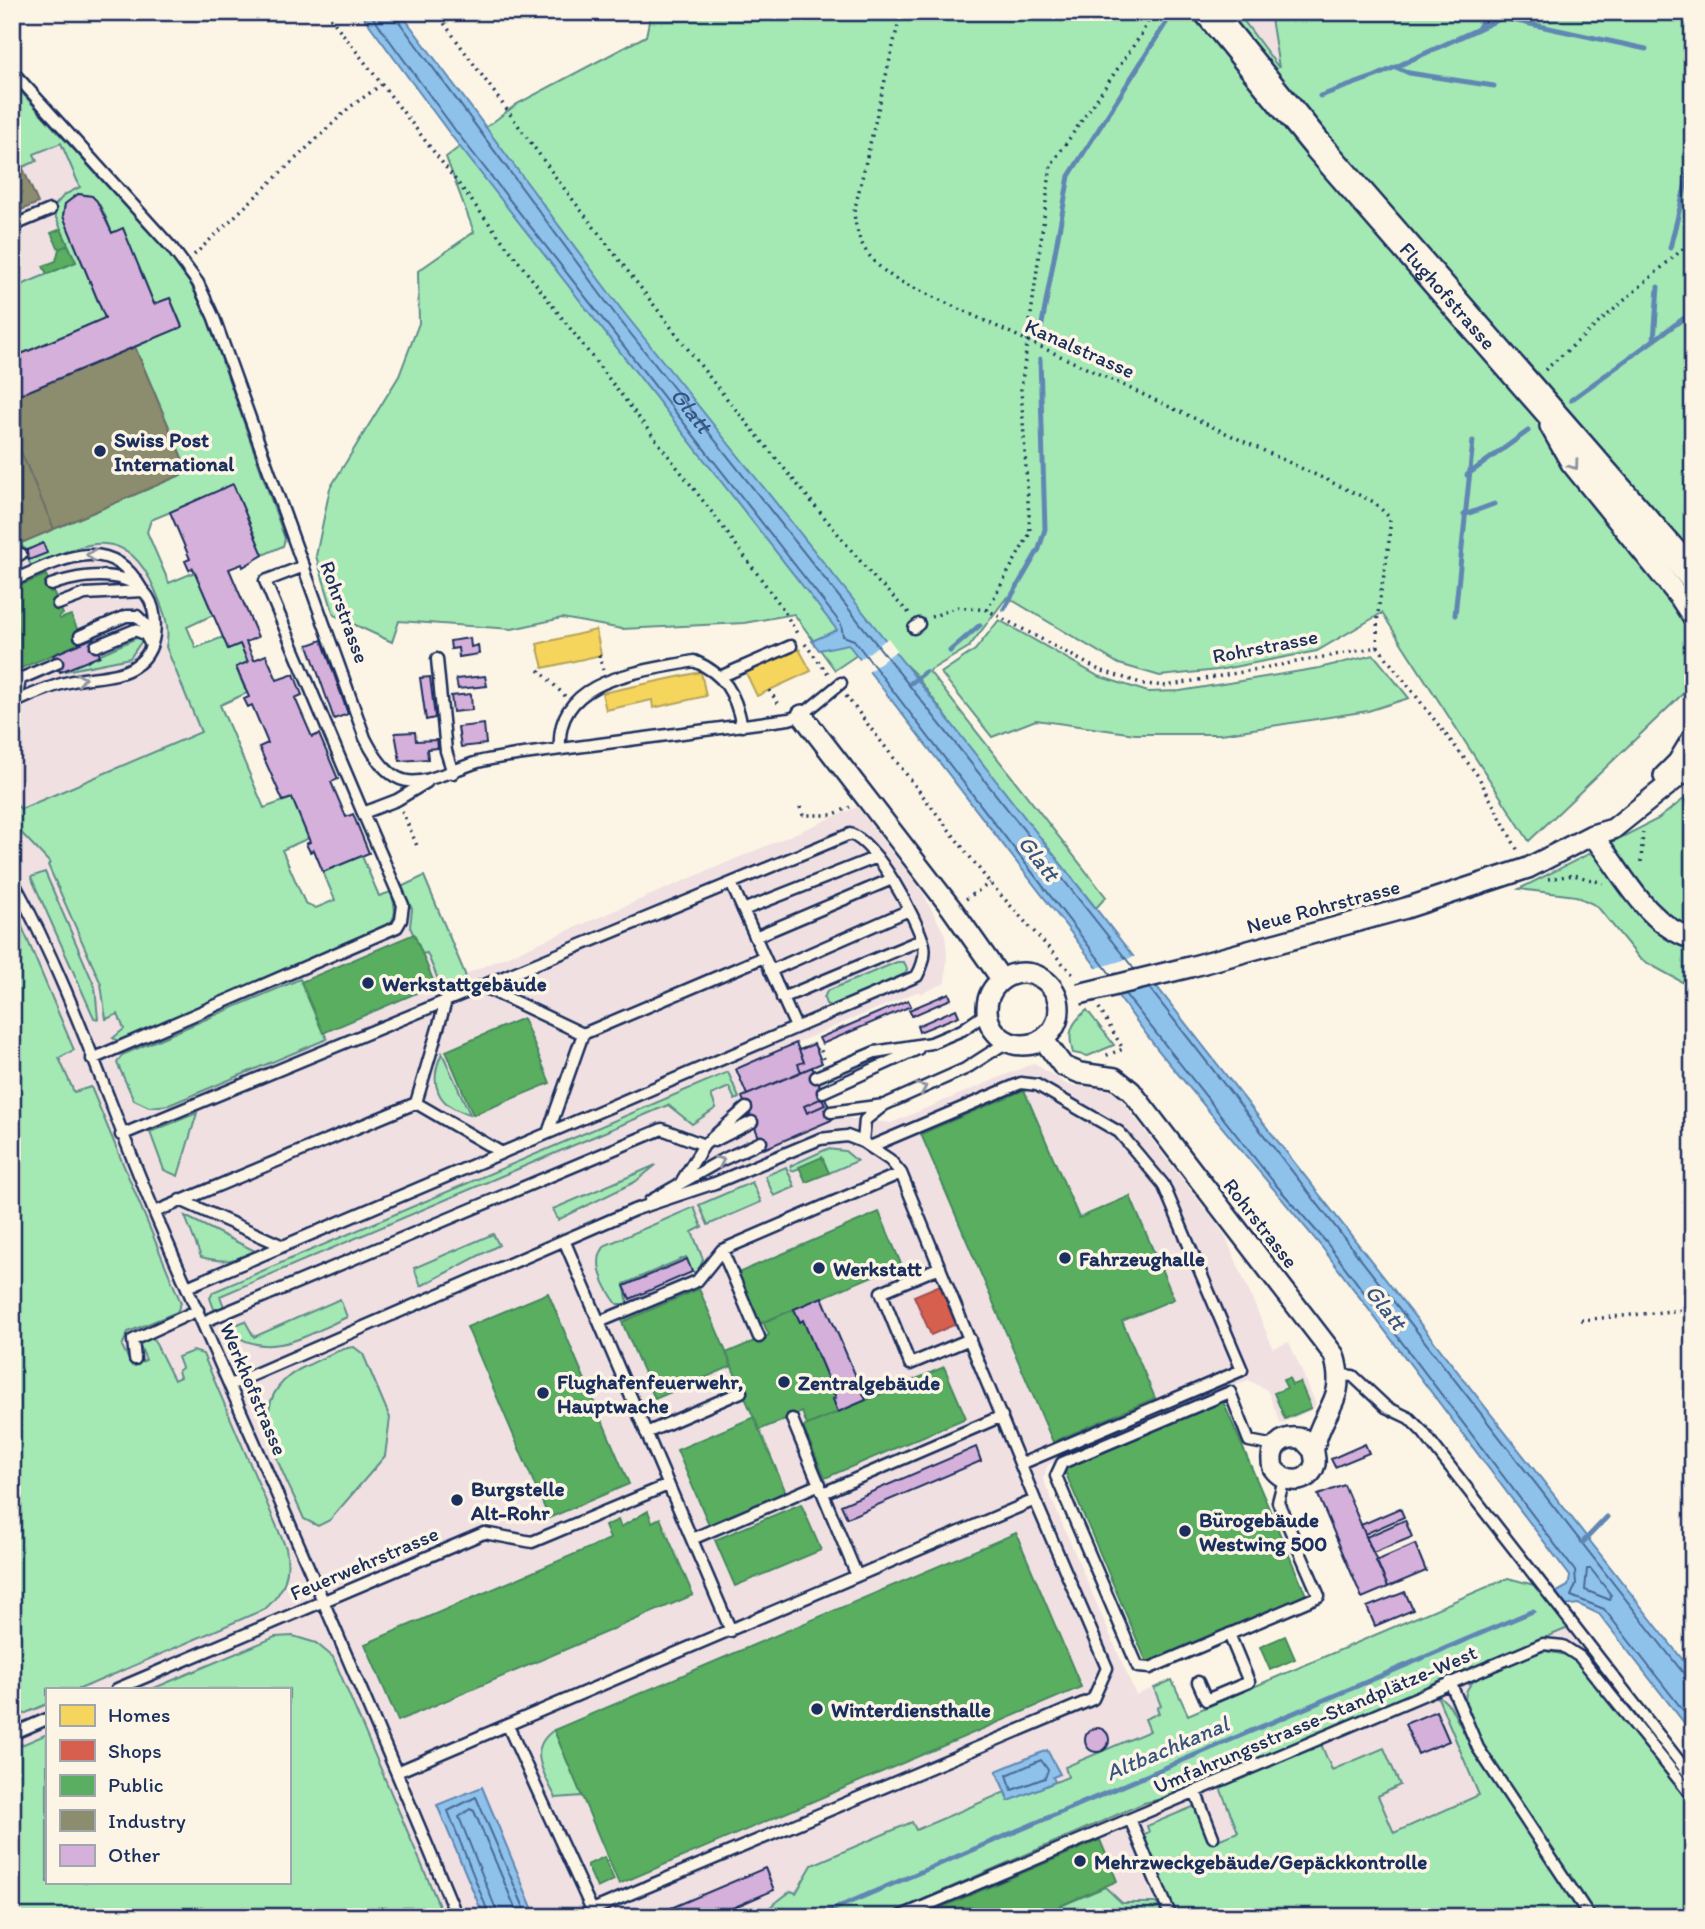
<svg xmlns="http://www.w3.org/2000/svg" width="1705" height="1929" font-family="Itim,sans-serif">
<rect width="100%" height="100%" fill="#fcf5e5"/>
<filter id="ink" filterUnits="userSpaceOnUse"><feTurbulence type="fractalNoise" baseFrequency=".0143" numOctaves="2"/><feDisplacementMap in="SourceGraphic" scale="14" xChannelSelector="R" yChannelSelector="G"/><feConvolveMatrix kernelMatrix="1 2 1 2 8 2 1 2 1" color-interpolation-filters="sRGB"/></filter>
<g filter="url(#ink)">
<path fill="#f0e0e2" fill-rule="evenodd" d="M1237,12H1270L1280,70Z
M12,82L184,275L207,318L258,460L125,516L301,929L424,876L466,974L857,807L922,891L945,935L947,955L945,983L920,994L919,991L796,1043L804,1062L798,1064L814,1066L836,1117L891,1123L1034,1063L1068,1085L1100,1088L1116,1093L1225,1235L1273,1348L1289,1342L1316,1404L1312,1410L1281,1424L1267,1390L1248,1380L1048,1465L1043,1479L1136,1695L1172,1680L1188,1715L1508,1578L1534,1585L1693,1789V1917H12ZM47,1689H289V1882H47Z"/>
<path fill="#a4e9b4" stroke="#608c89" stroke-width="2" d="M651,12H1237L1279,68L1270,12H1693V684L1529,841L1382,613L1317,651L1218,670L1160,676L1119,664L1007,597L969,647L929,671L1106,897L1096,908L982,765L914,673L879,640L835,670L794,614L744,623L622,629L562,618L512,629L399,621L392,642L334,615L316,556L330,488L399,376L419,323L418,271L474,232L446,157L517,104L646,36Z
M12,82L170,255L191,285L207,318L285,539L283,546L263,555L233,486L151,520L147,532L169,583L195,572L213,615L187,627L196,648L223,637L228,649L240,644L248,662L236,668L247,693L220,705L264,808L292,798L309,838L282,850L305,903L316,908L335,900L323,872L362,856L379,896L391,892C395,906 399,918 385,927L118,1041L113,1038L124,1029L118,1014L106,1019L101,984L48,865L50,863L12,823V801L21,809L201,732L166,647C171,626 163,609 155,590C126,522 85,543 31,566L21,543L188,472L135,347L182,326L170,298L154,304L123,229L112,233C105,216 100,193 78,194L65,204L63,216L105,318L12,358V289L76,262L52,209L64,195L80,187L61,143L34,154L37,161L23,167L17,160L12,143Z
M999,620L1098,676L1148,692L1180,691L1319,668L1374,655L1409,698L1368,711L1221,734H1135L1036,720L992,737L941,673L975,650Z
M141,636L143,639L130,658L60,672Z
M1693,792V988L1640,959L1597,906L1576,896L1519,889L1658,819Z
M45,872L95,987L98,1019L94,1018L31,877Z
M424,876L465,974L466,979L442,989L427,953L422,954L410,927L412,909L401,887Z
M12,903L74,1050L59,1058L74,1092L91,1087L181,1303L177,1312L128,1332L122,1346L132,1366L146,1360L139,1343L152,1336L174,1380L180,1377L178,1371L182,1368L178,1357L193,1351L203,1354L286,1548C291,1574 284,1592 265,1609L80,1689H47V1704L12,1719Z
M897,962H904L907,969L905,976L832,1007L826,1004L824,998L827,991Z
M300,979L327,1039L169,1105L149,1107L134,1100L117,1063L122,1055Z
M1087,1010L1114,1045L1088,1056L1073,1053C1067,1033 1071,1023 1087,1010Z
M442,1053L470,1114C437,1107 428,1083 442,1053Z
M728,1072L739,1098L735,1100L729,1087L711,1095L716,1108L692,1124L668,1105L220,1296L226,1312L214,1309L210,1298L213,1292Z
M197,1113L178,1176L164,1170L150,1132Z
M827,1149L845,1151L857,1161L829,1173L800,1168L792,1171L790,1166Z
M656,1165L635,1182L558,1220L553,1209Z
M786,1167L795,1187L774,1196L765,1176Z
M752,1182L761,1202L708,1225L699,1205Z
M694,1207L702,1227L692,1232L703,1259L698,1274L692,1271L686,1257L624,1284L628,1304H617C605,1288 590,1261 606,1245Z
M185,1216L257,1252C236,1261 223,1263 201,1257Z
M493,1234L499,1245L421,1286L414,1268Z
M340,1299L347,1317C309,1334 269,1362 230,1332L233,1326L245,1321L254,1337Z
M354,1347L363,1354L390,1418L385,1456L330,1520L318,1526L304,1519C282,1467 234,1398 308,1365C322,1359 339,1348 354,1347Z
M1508,1578L1534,1585L1568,1628L1170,1797L1144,1803L883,1917H747L770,1907L791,1891L796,1893L812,1865L912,1822L916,1830L1005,1792L1008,1801L1068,1777L1065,1767L1150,1731L1145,1719L1159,1713L1157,1708L1161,1706L1154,1688L1172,1680L1188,1715Z
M293,1636L316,1643L333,1657L444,1917H12V1749L47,1734V1882H289V1689H152L275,1637Z
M1545,1651L1567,1655L1582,1666L1693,1805V1917H1595L1477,1736C1461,1697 1456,1686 1498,1667C1514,1660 1528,1653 1545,1651Z
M1436,1693L1450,1706L1471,1746L1584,1917H1177L1142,1835L1149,1832L1147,1826L1195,1806L1210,1843L1238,1832L1219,1785L1320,1742L1332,1770L1384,1748L1400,1785L1378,1796L1394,1833L1479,1795Z
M554,1730L582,1796L556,1798C544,1774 526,1749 554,1730Z
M1105,1887L1122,1903H1156L1165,1917H1035Z"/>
<path fill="#8ec2eb" stroke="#6087b3" stroke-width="2" d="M360,12H400L621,309L915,677L1693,1673V1734L1599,1614L1578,1604L1565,1606L1555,1593L1568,1586L1570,1576L1321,1246L1158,1050L1069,930L848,644L819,650L812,641L837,630L450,134Z
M1047,1750L1060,1774L1053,1777L1055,1782L1009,1801L996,1771Z
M482,1787L536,1917H484L437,1805Z"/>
<path fill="#fcf5e5" d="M888,638L897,650L867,673L858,661Z
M1137,956L1160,985L1115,998L1094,969Z"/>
<path fill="#f6d55c" stroke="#b4a35d" stroke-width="2" d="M596,630L601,655L543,668L537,644Z
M799,649L811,671L757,696L746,673Z
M701,672L706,696L653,708L652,700L606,710L602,693Z"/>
<path fill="#d6604d" stroke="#9e5152" stroke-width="2" d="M940,1285L956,1324L931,1335L914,1296Z"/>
<path fill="#5aae61" stroke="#478860" stroke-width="2" d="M61,229L68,245L59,249L51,233Z
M68,245L76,262L47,274L43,266L56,261L59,249Z
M46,575L63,614L59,616L60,619L71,615L83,642L12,672V589Z
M414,934L435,985L323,1033L301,982Z
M523,1018L550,1083L473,1115L446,1051Z
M1024,1090L1079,1218L1130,1196L1174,1299L1122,1321L1155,1398L1053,1442L921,1134Z
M822,1157L829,1173L806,1182L799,1167Z
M879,1212L901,1264L760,1324L738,1273Z
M699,1289L732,1366L655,1399L622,1322Z
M548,1293L629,1484L549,1518L467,1327Z
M794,1309L800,1322L803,1320L836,1398L833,1399L838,1412L807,1425L802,1412L759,1430L726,1353L769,1335L763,1322Z
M944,1367L966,1418L825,1478L803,1427Z
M1289,1378L1292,1385L1300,1382L1311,1408L1285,1419L1274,1393L1287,1388L1283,1380Z
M1222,1399L1306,1595L1147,1663L1063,1467Z
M754,1417L787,1495L710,1527L677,1450Z
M801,1504L821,1550L735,1586L715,1540Z
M648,1511L652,1522L660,1518L693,1595L398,1721L365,1644L610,1539L605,1526L618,1520L621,1527Z
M1016,1533L1081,1687L619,1884L554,1730Z
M1285,1636L1295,1659L1270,1670L1260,1647Z
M1100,1840L1117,1881L1035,1917H936L933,1911Z
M604,1857L614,1880L597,1888L587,1865Z"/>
<path fill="#8c8c6e" stroke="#6a7069" stroke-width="2" d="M12,143L38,203L12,214Z
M135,347L188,472L54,529L12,431V398Z
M12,431L54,529L12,547Z"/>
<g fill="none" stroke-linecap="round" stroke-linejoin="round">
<g stroke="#496a96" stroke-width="2">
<path d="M369,12L455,130L841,624L843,636L854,640L1111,975"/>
<path id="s1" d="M395,12L397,19L615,314L1134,969"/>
<path d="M1150,989L1684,1674L1693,1677"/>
<path d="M1125,994L1276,1185L1326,1242L1575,1571L1576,1584L1571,1596L1604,1609L1693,1723"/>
<path d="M1587,1569H1591L1611,1595L1610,1600L1585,1590Z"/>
<path d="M1041,1760L1048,1770L1045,1778L1012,1790L1007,1775Z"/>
<path d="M490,1917L448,1811L476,1797L528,1917"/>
<path d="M499,1917L459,1817L470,1809L474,1811L519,1917"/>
</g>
<path stroke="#6087b3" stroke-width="5" d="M1503,18L1646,49
M1479,27L1489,12
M1396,67L1409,73L1494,86
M1320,96L1376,76L1515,12
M1670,248L1693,155
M1688,305L1693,309
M1040,335L1069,176L1171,15
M1654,340L1658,287
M1571,400L1687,316
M1467,475L1528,431
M1464,515L1494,504
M1004,609L1039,549L1045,529L1040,359
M1455,615L1473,441
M950,651L980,625
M911,683L925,672
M1583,1542L1607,1517
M815,1917L1533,1611"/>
</g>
<path fill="#d5b0da" stroke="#1b2f5e" stroke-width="2" d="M78,194L92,196L97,201L112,233L123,228L154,304L170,298L182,327L12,398V358L105,318L63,216L65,204Z
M233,484L263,555L243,567L242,564L229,569L258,637L246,642L254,660L266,655L277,680L294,674L302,695L295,698L312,737L319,734L338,779L331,782L346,817L353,814L369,853L323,872L314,850L310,852L306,844L310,842L292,798L283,801L259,747L268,743L252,705L248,707L244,699L249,697L236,667L248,662L240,644L228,649L193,568L189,570L185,561L190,559L170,512Z
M43,543L47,553L29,560L25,551Z
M93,638L100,656L60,672L53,655Z
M470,638L471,647L478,645L479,654L459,657L458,648L451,649L450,641Z
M322,640L348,714L334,719L308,645Z
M485,676L487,686L458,689L456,679Z
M430,677L435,718L426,720L420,678Z
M471,694L472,710L453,712L451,696Z
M484,724L486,744L461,747L458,727Z
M415,732L416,741L437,740L438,748L427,749L428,759L400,761L395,733Z
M949,993L951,999L912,1016L909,1010Z
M908,1000L911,1006L822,1044L819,1038Z
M956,1009L959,1016L919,1032L917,1026Z
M796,1043L804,1062L798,1064L801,1072L747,1095L736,1069Z
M814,1044L822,1063L801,1072L798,1064L804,1062L799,1050Z
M812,1067L834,1119L764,1149L742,1097Z
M822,1098L825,1105L807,1113L804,1106Z
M687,1259L692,1272L630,1299L624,1286Z
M822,1297L866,1400L838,1412L833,1399L836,1398L803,1320L800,1322L794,1309Z
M1365,1444L1369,1453L1335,1467L1331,1459Z
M976,1447L981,1461L847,1518L841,1505Z
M1344,1485L1388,1587L1362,1598L1318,1495Z
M1400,1508L1404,1517L1365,1534L1361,1525Z
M1405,1520L1412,1537L1373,1553L1366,1537Z
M1415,1544L1426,1571L1388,1587L1376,1561Z
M1405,1592L1413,1610L1375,1626L1367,1607Z
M1436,1711L1449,1741L1418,1754L1405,1724Z
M1085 1740a12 12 0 1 1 24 0a12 12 0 1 1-24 0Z
M765,1868L774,1890L712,1917H650Z"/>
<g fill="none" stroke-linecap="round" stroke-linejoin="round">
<defs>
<path id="lane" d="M12,71L172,248L198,283L214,318L365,738C398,804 423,780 478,762C490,759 504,757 516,755L789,719L802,715L841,683
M12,226L50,210
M12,558L21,554
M304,566L265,581L363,813
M12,581C58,561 109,531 141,588
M58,604L85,594L143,591
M914,628L919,624
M80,636L126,616H137L154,633
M96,646L135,630L145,634L151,645
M437,659L446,751L453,773
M722,676L791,646
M16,702L20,679L57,663
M12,703C32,695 52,685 73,681C92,676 118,678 135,666C146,659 152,648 154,635C163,568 95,569 51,585
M560,748C555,677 643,672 694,661C725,674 735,693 742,726
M12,879C72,988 110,1109 159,1223C259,1454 361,1684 457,1917
M731,883L796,1027
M743,910L877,857
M755,937L892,879
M770,971L907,911
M482,986L583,1034L764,957
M782,998L921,940
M446,1001L416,1103L502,1153
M92,1059L397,927L401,920L403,905L363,813L397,800L427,782
M816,1077L875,1052L931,1043L962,1030L987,1013
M823,1092L918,1049
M831,1112L884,1105L965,1069L1007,1042
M548,1133L583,1034
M121,1135L850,834C877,843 916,917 924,945C926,956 922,967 917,976L187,1287
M714,1141L752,1122
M863,1142L865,1120L884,1105
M872,1146L1021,1083L1037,1085L1119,1132L1163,1184L1242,1370L1021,1464
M683,1179L704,1145L746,1108
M180,1200L283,1246
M650,1201L720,1161L761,1142
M155,1212L416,1103
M564,1240L731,1631
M722,1250L759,1337
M940,1267L881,1292L910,1364L970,1339
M203,1322L662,1129L704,1145
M599,1322L697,1281L722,1250L901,1173
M135,1359L133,1340L198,1310
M1340,1375L1353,1376L1386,1407L1409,1418L1423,1432L1693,1779
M232,1384L634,1210L715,1183L820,1139L847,1136L863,1142L890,1160L901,1173L1035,1500L397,1772
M792,1419L857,1576
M646,1433L741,1392
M1275,1446L1249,1441L1230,1392L1062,1463L1056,1476L1138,1667L1150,1668L1319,1596L1278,1502L1284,1479
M823,1493L1002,1416
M692,1539L820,1484
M1198,1682L1206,1700L1249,1682L1229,1634
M1450,1682L1478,1748L1590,1917
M117,1689L484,1533L532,1542L668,1485
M508,1726L592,1910L1093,1699L1107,1668L1035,1500
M12,1734L47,1719
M1195,1791L1213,1837
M1130,1819L1171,1917
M899,1917L1543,1644L1563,1646L1580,1657L1693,1797"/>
<path id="street" d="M1550,426L1571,463L1680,598L1693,618
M802,715L952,909L1002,980
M1664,776L1678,762L1693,737
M1592,835C1623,871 1644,924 1693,939
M1190,967L1406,908L1528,868L1592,835L1613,829L1693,765
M987 1009a36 36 0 1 1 72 0a36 36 0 1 1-72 0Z
M1043,1039L1063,1066L1080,1073L1115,1078L1131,1091L1334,1355C1348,1402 1322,1408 1314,1448C1313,1453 1316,1458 1315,1464C1309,1486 1284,1484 1273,1468C1268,1447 1282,1434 1303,1439L1313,1450"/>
<g id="secondary">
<path id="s2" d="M1209,12L1319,147L1693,576"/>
</g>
</defs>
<use href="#lane" stroke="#1b2f5e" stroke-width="15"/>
<use href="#street" stroke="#1b2f5e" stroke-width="24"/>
<use href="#secondary" stroke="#1b2f5e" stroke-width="33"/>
<path stroke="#1b2f5e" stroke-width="3.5" stroke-dasharray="2 5" stroke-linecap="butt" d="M326,12L714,515L781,606L798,635
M436,12L560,183L714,383L875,579L911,615
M901,12L854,212C857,245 870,262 897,280L1374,502L1390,518C1391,562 1373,604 1378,647
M194,255L350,107L381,85
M1545,370L1693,240
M987,610L1030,533L1021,389L1051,165L1141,35L1152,12
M931,617L958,607L987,610L1099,670L1144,684L1166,686L1378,647L1478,776L1518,851
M805,644L830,676
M599,655L603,670
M539,670L565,696
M769,690L780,706
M846,696L990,883L1075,977
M800,807L803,815H832L850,807
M402,811L418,848
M1641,862L1643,829
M1548,879L1574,875L1603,883
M966,899L990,883
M1099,1008L1123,1049L1102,1057
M816,1050L820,1048L825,1061
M1581,1320L1693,1309"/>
<use href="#lane" stroke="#fcf5e5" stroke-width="10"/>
<use href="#street" stroke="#fcf5e5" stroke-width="19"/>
<use href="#secondary" stroke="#fcf5e5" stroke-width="28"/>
<defs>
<path id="street-bridge" d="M1079,994L1190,967"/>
</defs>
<use href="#street-bridge" stroke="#1b2f5e" stroke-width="24" stroke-linecap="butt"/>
<use href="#street-bridge" stroke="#fcf5e5" stroke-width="19"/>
</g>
<defs><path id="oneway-chevron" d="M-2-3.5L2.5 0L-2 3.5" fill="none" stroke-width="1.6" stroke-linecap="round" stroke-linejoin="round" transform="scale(1.75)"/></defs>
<g stroke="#8c92a2">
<use href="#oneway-chevron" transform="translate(1574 465) rotate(54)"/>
<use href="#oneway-chevron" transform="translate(91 555) rotate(-176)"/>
<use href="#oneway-chevron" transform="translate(81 679) rotate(-10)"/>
<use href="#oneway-chevron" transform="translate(922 1088) rotate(-24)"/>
<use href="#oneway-chevron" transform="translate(720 1161) rotate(-26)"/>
</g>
</g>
<g fill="#1b2f5e" stroke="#fcf5e5" stroke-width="2.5">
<circle cx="100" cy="451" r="7"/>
<circle cx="368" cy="983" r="7"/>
<circle cx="1065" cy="1258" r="7"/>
<circle cx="819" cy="1268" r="7"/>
<circle cx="784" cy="1382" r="7"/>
<circle cx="543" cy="1393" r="7"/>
<circle cx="457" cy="1500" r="7"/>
<circle cx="1185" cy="1531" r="7"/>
<circle cx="817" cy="1709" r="7"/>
<circle cx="1080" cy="1861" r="7"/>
</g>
<g text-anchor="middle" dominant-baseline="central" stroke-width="7" stroke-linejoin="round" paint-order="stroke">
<g font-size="21" fill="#1b2f5e" stroke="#fcf5e5">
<text stroke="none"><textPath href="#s2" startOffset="371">Flughofstrasse</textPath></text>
<text transform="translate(1080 348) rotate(24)">Kanalstrasse</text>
<text transform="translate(345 612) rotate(70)">Rohrstrasse</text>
<text transform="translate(1265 646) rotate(-11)">Rohrstrasse</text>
<text transform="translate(1323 906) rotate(-15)">Neue Rohrstrasse</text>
<text transform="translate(1261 1223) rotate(52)">Rohrstrasse</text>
<text transform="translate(254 1389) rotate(67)">Werkhofstrasse</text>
<text transform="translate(364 1563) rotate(-23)">Feuerwehrstrasse</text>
<text transform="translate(1315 1719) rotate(-23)">Umfahrungsstrasse-Standplätze-West</text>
</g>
<g font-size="21" font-weight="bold" fill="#1b2f5e" stroke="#fcf5e5" text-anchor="start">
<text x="114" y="439">Swiss Post<tspan x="114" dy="24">International</tspan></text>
<text x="382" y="983">Werkstattgebäude</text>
<text x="1079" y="1258">Fahrzeughalle</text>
<text x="833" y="1268">Werkstatt</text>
<text x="557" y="1381">Flughafenfeuerwehr,<tspan x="557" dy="24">Hauptwache</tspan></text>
<text x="798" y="1382">Zentralgebäude</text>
<text x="471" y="1488">Burgstelle<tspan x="471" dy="24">Alt-Rohr</tspan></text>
<text x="1199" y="1519">Bürogebäude<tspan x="1199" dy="24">Westwing 500</tspan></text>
<text x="831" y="1709">Winterdiensthalle</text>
<text x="1094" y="1861">Mehrzweckgebäude/Gepäckkontrolle</text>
</g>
<g font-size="23" font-style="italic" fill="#385481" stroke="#fcf5e5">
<text stroke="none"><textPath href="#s1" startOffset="497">Glatt</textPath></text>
<text transform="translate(1039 858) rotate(52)">Glatt</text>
<text transform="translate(1386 1307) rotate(52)">Glatt</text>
<text transform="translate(1167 1748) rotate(-23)">Altbachkanal</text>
</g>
</g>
<rect width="1705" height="1929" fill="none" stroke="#fcf5e5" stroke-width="42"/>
<rect x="21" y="21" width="1663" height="1887" fill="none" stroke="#1b2f5e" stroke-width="2.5" filter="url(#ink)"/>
<rect x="46" y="1688" width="245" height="196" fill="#fcf5e5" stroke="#a2a6af" stroke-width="2"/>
<rect x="60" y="1705" width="35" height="21" fill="#f6d55c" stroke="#a2a6af" stroke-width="2"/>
<text x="108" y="1722" font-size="21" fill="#1b2f5e">Homes</text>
<rect x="60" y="1740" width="35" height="21" fill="#d6604d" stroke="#a2a6af" stroke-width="2"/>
<text x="108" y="1758" font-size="21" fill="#1b2f5e">Shops</text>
<rect x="60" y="1775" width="35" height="21" fill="#5aae61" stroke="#a2a6af" stroke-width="2"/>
<text x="108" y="1792" font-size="21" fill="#1b2f5e">Public</text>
<rect x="60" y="1810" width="35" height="21" fill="#8c8c6e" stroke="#a2a6af" stroke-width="2"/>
<text x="108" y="1828" font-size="21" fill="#1b2f5e">Industry</text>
<rect x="60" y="1845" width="35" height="21" fill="#d5b0da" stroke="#a2a6af" stroke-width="2"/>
<text x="108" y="1862" font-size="21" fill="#1b2f5e">Other</text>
</svg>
